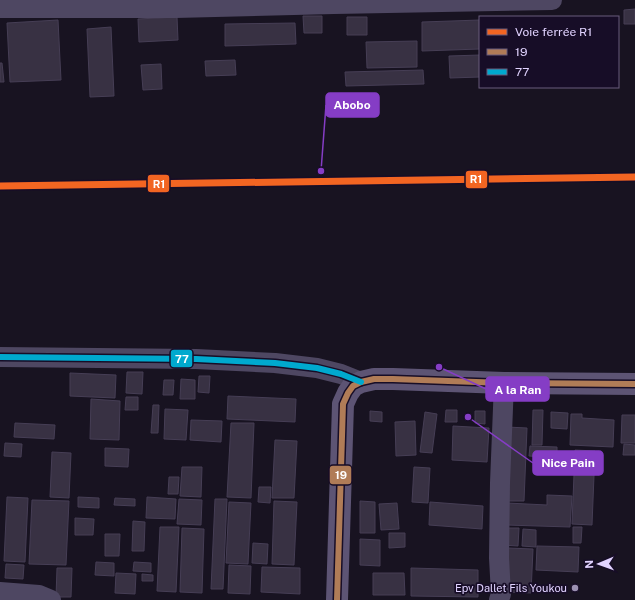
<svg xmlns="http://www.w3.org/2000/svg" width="635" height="600" font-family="'Public Sans',sans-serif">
<rect width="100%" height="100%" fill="#181321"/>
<path fill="#383143" stroke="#463e55" d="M635,9V24H624V10Z
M303,16H322V33H304Z
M177,17L178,40L139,42L138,19Z
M347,17H367V35H347Z
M58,20L61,80L10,82L7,23Z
M480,20V49L422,51V22Z
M295,23L296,44L225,46V24Z
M111,27L114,96L90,97L87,29Z
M417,41V67L367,68L366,42Z
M480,55V77L450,78L449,56Z
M235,60L236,75L206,76L205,61Z
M0,63H2L4,82H0Z
M161,64L162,89L143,90L141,65Z
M423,70L424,84L346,86L345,72Z
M127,372H143L142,394L126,393Z
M70,373L116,375L115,398L70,396Z
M199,376H210L209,393L198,392Z
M181,379L195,380V399H180Z
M164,380H174L173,395H163Z
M228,396L296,399L295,422L227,419Z
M126,397H138V410H125Z
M91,399L120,401L119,440L90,439Z
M153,405H159L158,433H151Z
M165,409L188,410L186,440L164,439Z
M446,410H457V422H445Z
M533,410H543L542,445H532Z
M370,411L382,412V422L370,421Z
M475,411H485V424L475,423Z
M425,412L437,414L432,453L420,452Z
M551,412L568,413L567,429L551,428Z
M571,414H582V418L614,420L613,447L570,445Z
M622,415H635V443H621Z
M191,420L222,421L221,442L190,440Z
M415,421L416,455L396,456L395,422Z
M15,423L55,425L54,439L14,437Z
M231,423H254L251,498L227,497Z
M453,426L489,428L487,462L452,460Z
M507,427L527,428L524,501H504Z
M275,440L297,441L294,498H272Z
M5,443L22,444L21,457L4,456Z
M624,444L635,445V455H623Z
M530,446L557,447V458L529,456Z
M105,448L129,449L128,467L105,466Z
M575,450L595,451L592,525L572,524Z
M52,452L71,453L69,498L50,497Z
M182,467H202L201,497L180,496Z
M414,467L430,468L428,503L412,502Z
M169,477H179L178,494H168Z
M259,487H271L270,503L258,502Z
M547,495L572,496L570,527L506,525L507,503L547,505Z
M7,497L28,498L25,562L4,561Z
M78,497L99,498V508L78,507Z
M147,497L176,499L175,519L146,518Z
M115,498L135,499V506L114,505Z
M179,499L202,500L201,525L177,524Z
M215,499H227L223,589H211Z
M32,500L69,501L66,565L29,564Z
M274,501L297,502L294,565L272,564Z
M360,501L375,502V533H360Z
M229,502L251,503L248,564L226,563Z
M430,502L483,506L482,529L429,525Z
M397,503L399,529L381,530L379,504Z
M75,518L94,519L93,535H75Z
M133,521L145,522L144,551H132Z
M160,527H179L176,592L157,591Z
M573,527H582L581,543H573Z
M182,528L204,529L202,593L180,592Z
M502,528H519L518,546L501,545Z
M523,529L536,530V547L522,546Z
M389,533H405V547L389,548Z
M105,534H120L119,556H105Z
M360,539L380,540V566L360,565Z
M253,543L268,544L267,564L252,563Z
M537,546L579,547L578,572L536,570Z
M508,548L533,549L531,593L507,592Z
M96,562L114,563V576L95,575Z
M134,562L151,563V572L133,571Z
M6,564L24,565L23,579L5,578Z
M229,565L251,566L250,594L228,593Z
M262,567L300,568V594L261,592Z
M57,568H72L71,597H56Z
M411,568L478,570V597L411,596Z
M116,573L136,574L135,594L115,593Z
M373,573H404L405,595H373Z
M142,574L153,575V581H142Z"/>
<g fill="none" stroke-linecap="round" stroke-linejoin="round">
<path stroke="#4e4762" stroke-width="20" d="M0,8H175L334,4L552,0
M0,357L196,359L275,363L317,368L341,374L361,382
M0,592L39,595L51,600
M499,600L501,594L499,558L500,483L504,383"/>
<path stroke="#5d5474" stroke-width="22" d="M337,600L343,404L348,393L353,386L361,382L374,379H393L504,383L635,384"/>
<defs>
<path id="rail" d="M0,186L635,177"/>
</defs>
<use href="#rail" stroke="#48546d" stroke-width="4.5"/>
<use href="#rail" stroke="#170d27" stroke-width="3" stroke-dasharray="9" stroke-linecap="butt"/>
<defs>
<path id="bus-1" d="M337,600L343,404L348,393L353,386L361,382L374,379H393L504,383L635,384"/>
<path id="bus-2" d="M0,357L196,359L275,363L317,368L341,374L361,382"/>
</defs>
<use href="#bus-1" stroke="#170d27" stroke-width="9"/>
<use href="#bus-2" stroke="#170d27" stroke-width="9"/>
<use href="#bus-1" stroke="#b07c57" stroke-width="6"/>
<use href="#bus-2" stroke="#00a9ce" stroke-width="6"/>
<defs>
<path id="rail-1" d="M0,186L635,177"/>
</defs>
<use href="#rail-1" stroke="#170d27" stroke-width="10"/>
<use href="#rail-1" stroke="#f26522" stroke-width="7"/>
</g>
<circle fill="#9b90b1" stroke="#170d27" stroke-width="1.5" cx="575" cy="588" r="4"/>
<g text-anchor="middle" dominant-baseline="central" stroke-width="3.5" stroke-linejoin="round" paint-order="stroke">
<g font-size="11" fill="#e1d3ff" stroke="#170d27" text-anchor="end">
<text x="567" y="588">Epv Dallet Fils Youkou</text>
</g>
</g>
<path fill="none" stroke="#853dc5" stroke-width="1.5" d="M321 171L326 105M439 367L486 389M468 417L533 463"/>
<g fill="#853dc5" stroke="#170d27" stroke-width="1.5">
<circle cx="321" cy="171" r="4"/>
<circle cx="439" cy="367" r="4"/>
<circle cx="468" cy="417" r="4"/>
</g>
<g fill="#853dc5" stroke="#853dc5" stroke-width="1.5">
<rect x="326" y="93" width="53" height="24" rx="4"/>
<rect x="486" y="377" width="63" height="24" rx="4"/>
<rect x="533" y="451" width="70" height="24" rx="4"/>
</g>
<g font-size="12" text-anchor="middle" font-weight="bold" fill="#fff">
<text x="352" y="109">Abobo</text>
<text x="518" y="394">A la Ran</text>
<text x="568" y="467">Nice Pain</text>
</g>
<g stroke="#170d27" stroke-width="1.5">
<rect x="465" y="170" width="23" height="19" rx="4" fill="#f26522"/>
<rect x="147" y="174" width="23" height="19" rx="4" fill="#f26522"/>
<rect x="170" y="349" width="23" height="19" rx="4" fill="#00a9ce"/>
<rect x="329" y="465" width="23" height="20" rx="4" fill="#b07c57"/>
</g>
<g font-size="11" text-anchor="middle" font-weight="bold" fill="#fff">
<text x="476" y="183">R1</text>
<text x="159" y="188">R1</text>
<text x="182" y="363">77</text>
<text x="341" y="479">19</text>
</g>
<rect x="479" y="16" width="140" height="72" fill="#170d27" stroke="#685c7d"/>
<rect x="487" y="29" width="20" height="6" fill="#f26522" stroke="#685c7d"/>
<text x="515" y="36" font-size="12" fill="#e1d3ff">Voie ferrée R1</text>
<rect x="487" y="49" width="20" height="6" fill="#b07c57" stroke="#685c7d"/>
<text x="515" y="56" font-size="12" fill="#e1d3ff">19</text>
<rect x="487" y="69" width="20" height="6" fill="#00a9ce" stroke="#685c7d"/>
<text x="515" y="76" font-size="12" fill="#e1d3ff">77</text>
<g transform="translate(599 564) rotate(268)" stroke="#170d27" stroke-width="3" paint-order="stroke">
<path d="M0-3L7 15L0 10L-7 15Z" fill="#e1d3ff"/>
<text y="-6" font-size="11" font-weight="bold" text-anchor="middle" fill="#e1d3ff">N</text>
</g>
</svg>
